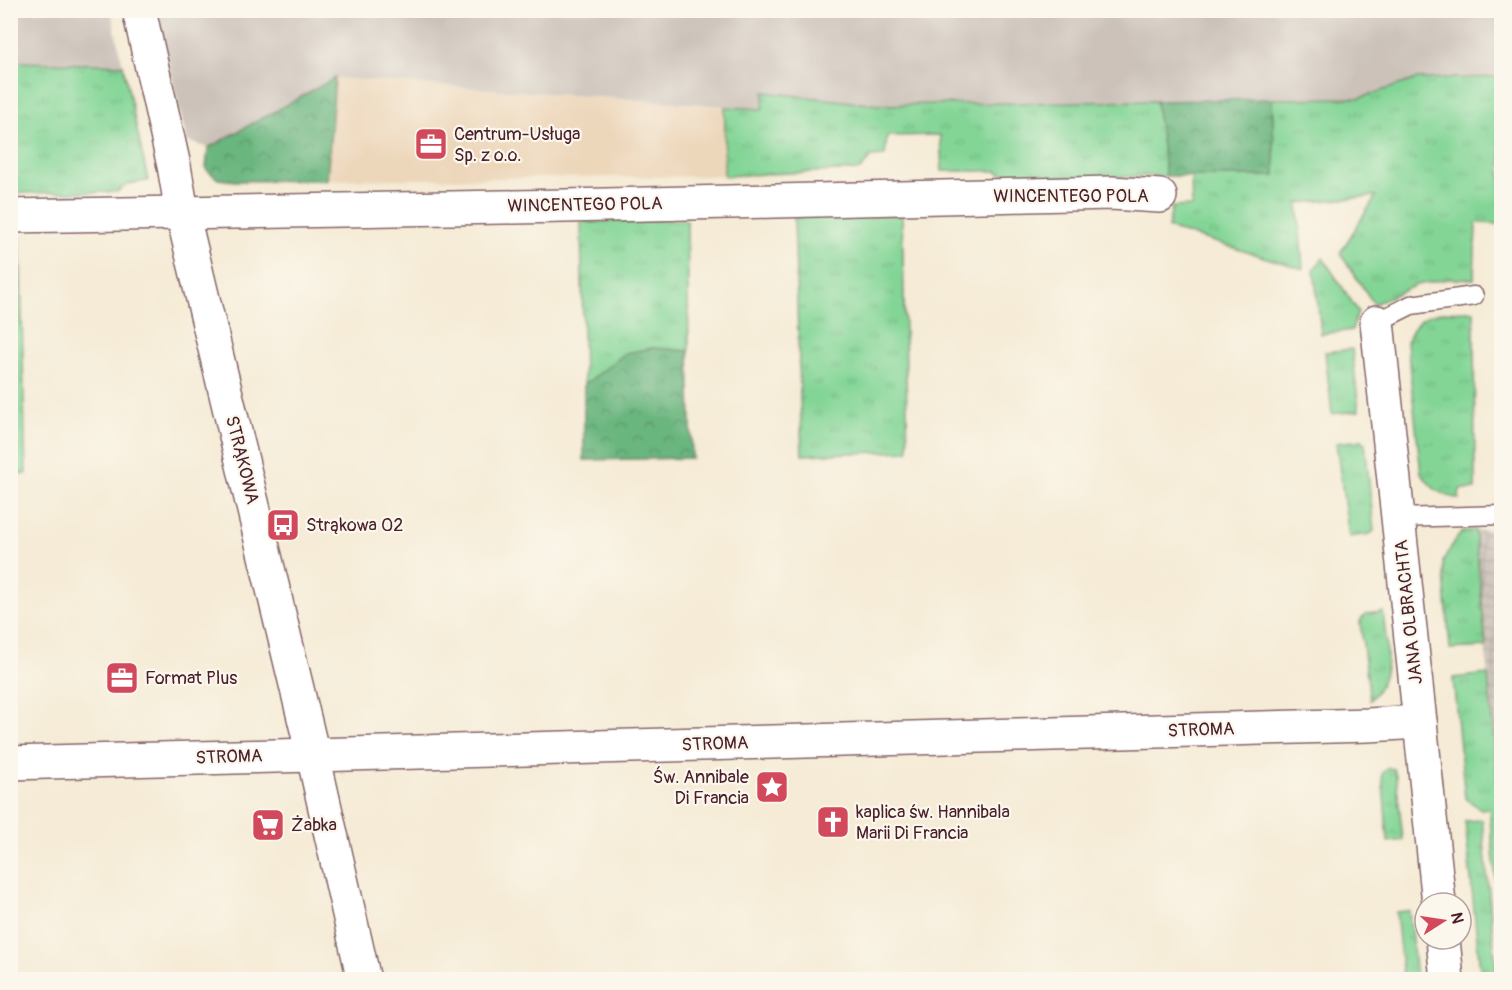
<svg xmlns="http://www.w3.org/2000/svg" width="1512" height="990" font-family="Pangolin,sans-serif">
<defs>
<pattern id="industrial-grid" width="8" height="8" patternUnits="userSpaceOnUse" patternTransform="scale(1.5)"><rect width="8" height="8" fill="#ccc2b9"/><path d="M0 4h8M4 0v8" fill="none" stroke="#b1a69f"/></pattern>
<pattern id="grass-tufts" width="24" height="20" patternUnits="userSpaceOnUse" patternTransform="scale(1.5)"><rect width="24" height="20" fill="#83d596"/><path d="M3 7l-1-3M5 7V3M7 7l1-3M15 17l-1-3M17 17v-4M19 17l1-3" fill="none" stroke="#73b681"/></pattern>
<pattern id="forest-crowns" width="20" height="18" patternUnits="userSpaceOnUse" patternTransform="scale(1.5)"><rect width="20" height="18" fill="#6ab67f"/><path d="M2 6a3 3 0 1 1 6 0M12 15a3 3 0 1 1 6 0" fill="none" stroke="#599368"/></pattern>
</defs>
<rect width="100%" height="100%" fill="#fbf7ec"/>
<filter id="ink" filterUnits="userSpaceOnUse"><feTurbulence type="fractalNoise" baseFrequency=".0167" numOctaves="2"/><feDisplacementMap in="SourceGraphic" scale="12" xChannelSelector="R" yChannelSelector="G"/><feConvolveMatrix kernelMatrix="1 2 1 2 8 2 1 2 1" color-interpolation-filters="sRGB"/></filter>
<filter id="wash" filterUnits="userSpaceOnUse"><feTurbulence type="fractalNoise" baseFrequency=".008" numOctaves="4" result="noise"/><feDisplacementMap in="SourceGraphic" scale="24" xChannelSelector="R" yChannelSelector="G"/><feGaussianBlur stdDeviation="1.35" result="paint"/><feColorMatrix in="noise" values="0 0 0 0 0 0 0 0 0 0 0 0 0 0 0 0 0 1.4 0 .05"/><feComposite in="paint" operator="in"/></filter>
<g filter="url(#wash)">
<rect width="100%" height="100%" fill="#f5ebd6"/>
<path fill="#edd7bb" d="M335,78L725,107L724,176L327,180Z"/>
<path fill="url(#industrial-grid)" d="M1475,530H1501V824L1487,663Z"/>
<path fill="#ccc2b9" d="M10,11H111L148,181L128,184L117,192L11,193Z
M157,11H1501V77L1417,79L1360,98L878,105L764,92L763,109L335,78L208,148L187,141Z"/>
<path fill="url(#grass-tufts)" stroke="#667a60" stroke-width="1.5" d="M11,38H15L16,62L123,65L148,181L128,184L117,192L11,193Z
M1501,77V224L1476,223L1474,279H1447L1416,285L1374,304L1340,253L1376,196L1298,203L1303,269L1168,228L1172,207L1192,206L1191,176H1275L1272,99L1360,98L1417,79Z
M764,92L878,105L1156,101L1166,176L1013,178L995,171H942L940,135L887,136L885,156L871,157L860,170L724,176L725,107L763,109Z
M902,215L908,451L802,455L794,217Z
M687,220L689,351L653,348L627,353L584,385L581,222Z
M11,238H20L26,474H11Z
M1323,258L1358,311L1352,330L1321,334L1314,269Z
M1474,311L1475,489H1460L1459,499C1439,494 1433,490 1421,473L1407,343C1417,308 1443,312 1474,311Z
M1352,349L1359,411L1332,414L1325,352Z
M1362,440L1365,443L1374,531L1370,534L1349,537L1336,443Z
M1475,530L1486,647L1450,649L1443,562L1455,540L1464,531Z
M1383,612C1386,645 1395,673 1370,700L1360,621L1366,614Z
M1488,674L1501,824V935L1489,808L1481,809L1465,798L1453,678Z
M1388,768L1394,769L1396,776L1403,840L1388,842L1382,773Z
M1482,820L1497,979H1481L1465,821Z
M1409,911L1416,978L1403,979L1396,912Z"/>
<path fill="url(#forest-crowns)" stroke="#5a6a55" stroke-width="1.5" d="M335,78L327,180L236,181L218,179L206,169L208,148Z
M1272,99L1275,176H1166L1156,101Z
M653,348L689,351L692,458L584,460V385L626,353Z"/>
</g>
<g filter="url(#ink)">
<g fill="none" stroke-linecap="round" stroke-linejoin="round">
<defs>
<path id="service" d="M1377,322L1411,305L1474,296
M1399,518L1502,515"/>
<path id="minor" d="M10,216L565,206L1111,193L1160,196
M1377,322L1420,722
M10,763L313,755"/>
<path id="tertiary" d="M139,10L174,166L182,212L313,755L364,980
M313,755L1368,725L1420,722L1439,903
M1443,939L1447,980"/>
</defs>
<use href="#service" stroke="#866667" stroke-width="21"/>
<use href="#minor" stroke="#866667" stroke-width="36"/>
<use href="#tertiary" stroke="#866667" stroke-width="36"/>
<use href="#service" stroke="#fff" stroke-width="18"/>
<use href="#minor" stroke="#fff" stroke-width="33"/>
<use href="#tertiary" stroke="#fff" stroke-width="33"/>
</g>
</g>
<defs>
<symbol id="office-square" viewBox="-11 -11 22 22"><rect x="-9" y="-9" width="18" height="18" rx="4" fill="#d1495b" stroke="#fbf7ec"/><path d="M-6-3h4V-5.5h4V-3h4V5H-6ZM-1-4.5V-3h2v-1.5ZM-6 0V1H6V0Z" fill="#fff"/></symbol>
<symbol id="bus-square" viewBox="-11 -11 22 22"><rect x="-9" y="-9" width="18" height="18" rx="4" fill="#d1495b" stroke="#fbf7ec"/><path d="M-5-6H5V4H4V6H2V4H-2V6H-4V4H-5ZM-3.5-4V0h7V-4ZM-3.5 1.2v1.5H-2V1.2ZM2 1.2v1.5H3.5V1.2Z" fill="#fff"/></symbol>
<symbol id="sight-square" viewBox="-11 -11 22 22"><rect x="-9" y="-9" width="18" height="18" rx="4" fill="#d1495b" stroke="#fbf7ec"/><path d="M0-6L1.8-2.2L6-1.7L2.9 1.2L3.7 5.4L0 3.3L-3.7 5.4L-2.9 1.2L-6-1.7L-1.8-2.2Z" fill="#fff"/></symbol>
<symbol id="church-square" viewBox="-11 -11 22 22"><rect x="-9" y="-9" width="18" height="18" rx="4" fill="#d1495b" stroke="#fbf7ec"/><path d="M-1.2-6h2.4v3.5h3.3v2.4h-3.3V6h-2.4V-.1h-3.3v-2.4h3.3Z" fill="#fff"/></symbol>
<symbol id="supermarket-square" viewBox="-11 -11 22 22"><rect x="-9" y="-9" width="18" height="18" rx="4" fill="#d1495b" stroke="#fbf7ec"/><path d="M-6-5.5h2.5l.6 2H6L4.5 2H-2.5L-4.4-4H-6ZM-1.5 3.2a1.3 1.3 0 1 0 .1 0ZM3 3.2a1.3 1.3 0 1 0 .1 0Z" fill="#fff"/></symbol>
</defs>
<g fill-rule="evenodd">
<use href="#office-square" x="412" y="125" width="38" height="38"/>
<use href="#bus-square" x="264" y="506" width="38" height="38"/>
<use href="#office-square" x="103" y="659" width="38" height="38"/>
<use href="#sight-square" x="753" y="768" width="38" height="38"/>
<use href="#church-square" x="814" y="803" width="38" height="38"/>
<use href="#supermarket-square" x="249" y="806" width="38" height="38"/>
</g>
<g text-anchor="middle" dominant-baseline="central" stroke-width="4.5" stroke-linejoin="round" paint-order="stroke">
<g font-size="18" fill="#4a1f2b" stroke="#fbf7ec" text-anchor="start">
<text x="454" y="134">Centrum-Usługa<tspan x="454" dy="21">Sp. z o.o.</tspan></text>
<text x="306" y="525">Strąkowa 02</text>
<text x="145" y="678">Format Plus</text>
<text x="749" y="777" text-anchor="end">Św. Annibale<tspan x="749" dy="21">Di Francia</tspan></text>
<text x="856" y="812">kaplica św. Hannibala<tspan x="856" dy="21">Marii Di Francia</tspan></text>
<text x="291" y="825">Żabka</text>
</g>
<g font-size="18" fill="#4a1f2b" stroke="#fbf7ec">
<text x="1071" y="196">WINCENTEGO POLA</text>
<text transform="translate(585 205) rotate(-1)">WINCENTEGO POLA</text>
<text transform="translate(242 460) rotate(76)">STRĄKOWA</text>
<text transform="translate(1409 612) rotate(-96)">JANA OLBRACHTA</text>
<text transform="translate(1201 730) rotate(-2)">STROMA</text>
<text transform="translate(715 744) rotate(-2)">STROMA</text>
<text transform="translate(229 757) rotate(-2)">STROMA</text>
</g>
</g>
<rect width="1512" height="990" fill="none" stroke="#fbf7ec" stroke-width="36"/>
<g transform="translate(1443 921) rotate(78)"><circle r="28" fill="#fbf7ec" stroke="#b4a19f" stroke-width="1.5"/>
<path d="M0-4.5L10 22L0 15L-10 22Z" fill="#d1495b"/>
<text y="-9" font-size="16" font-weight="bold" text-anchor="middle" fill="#4a1f2b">N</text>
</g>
</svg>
